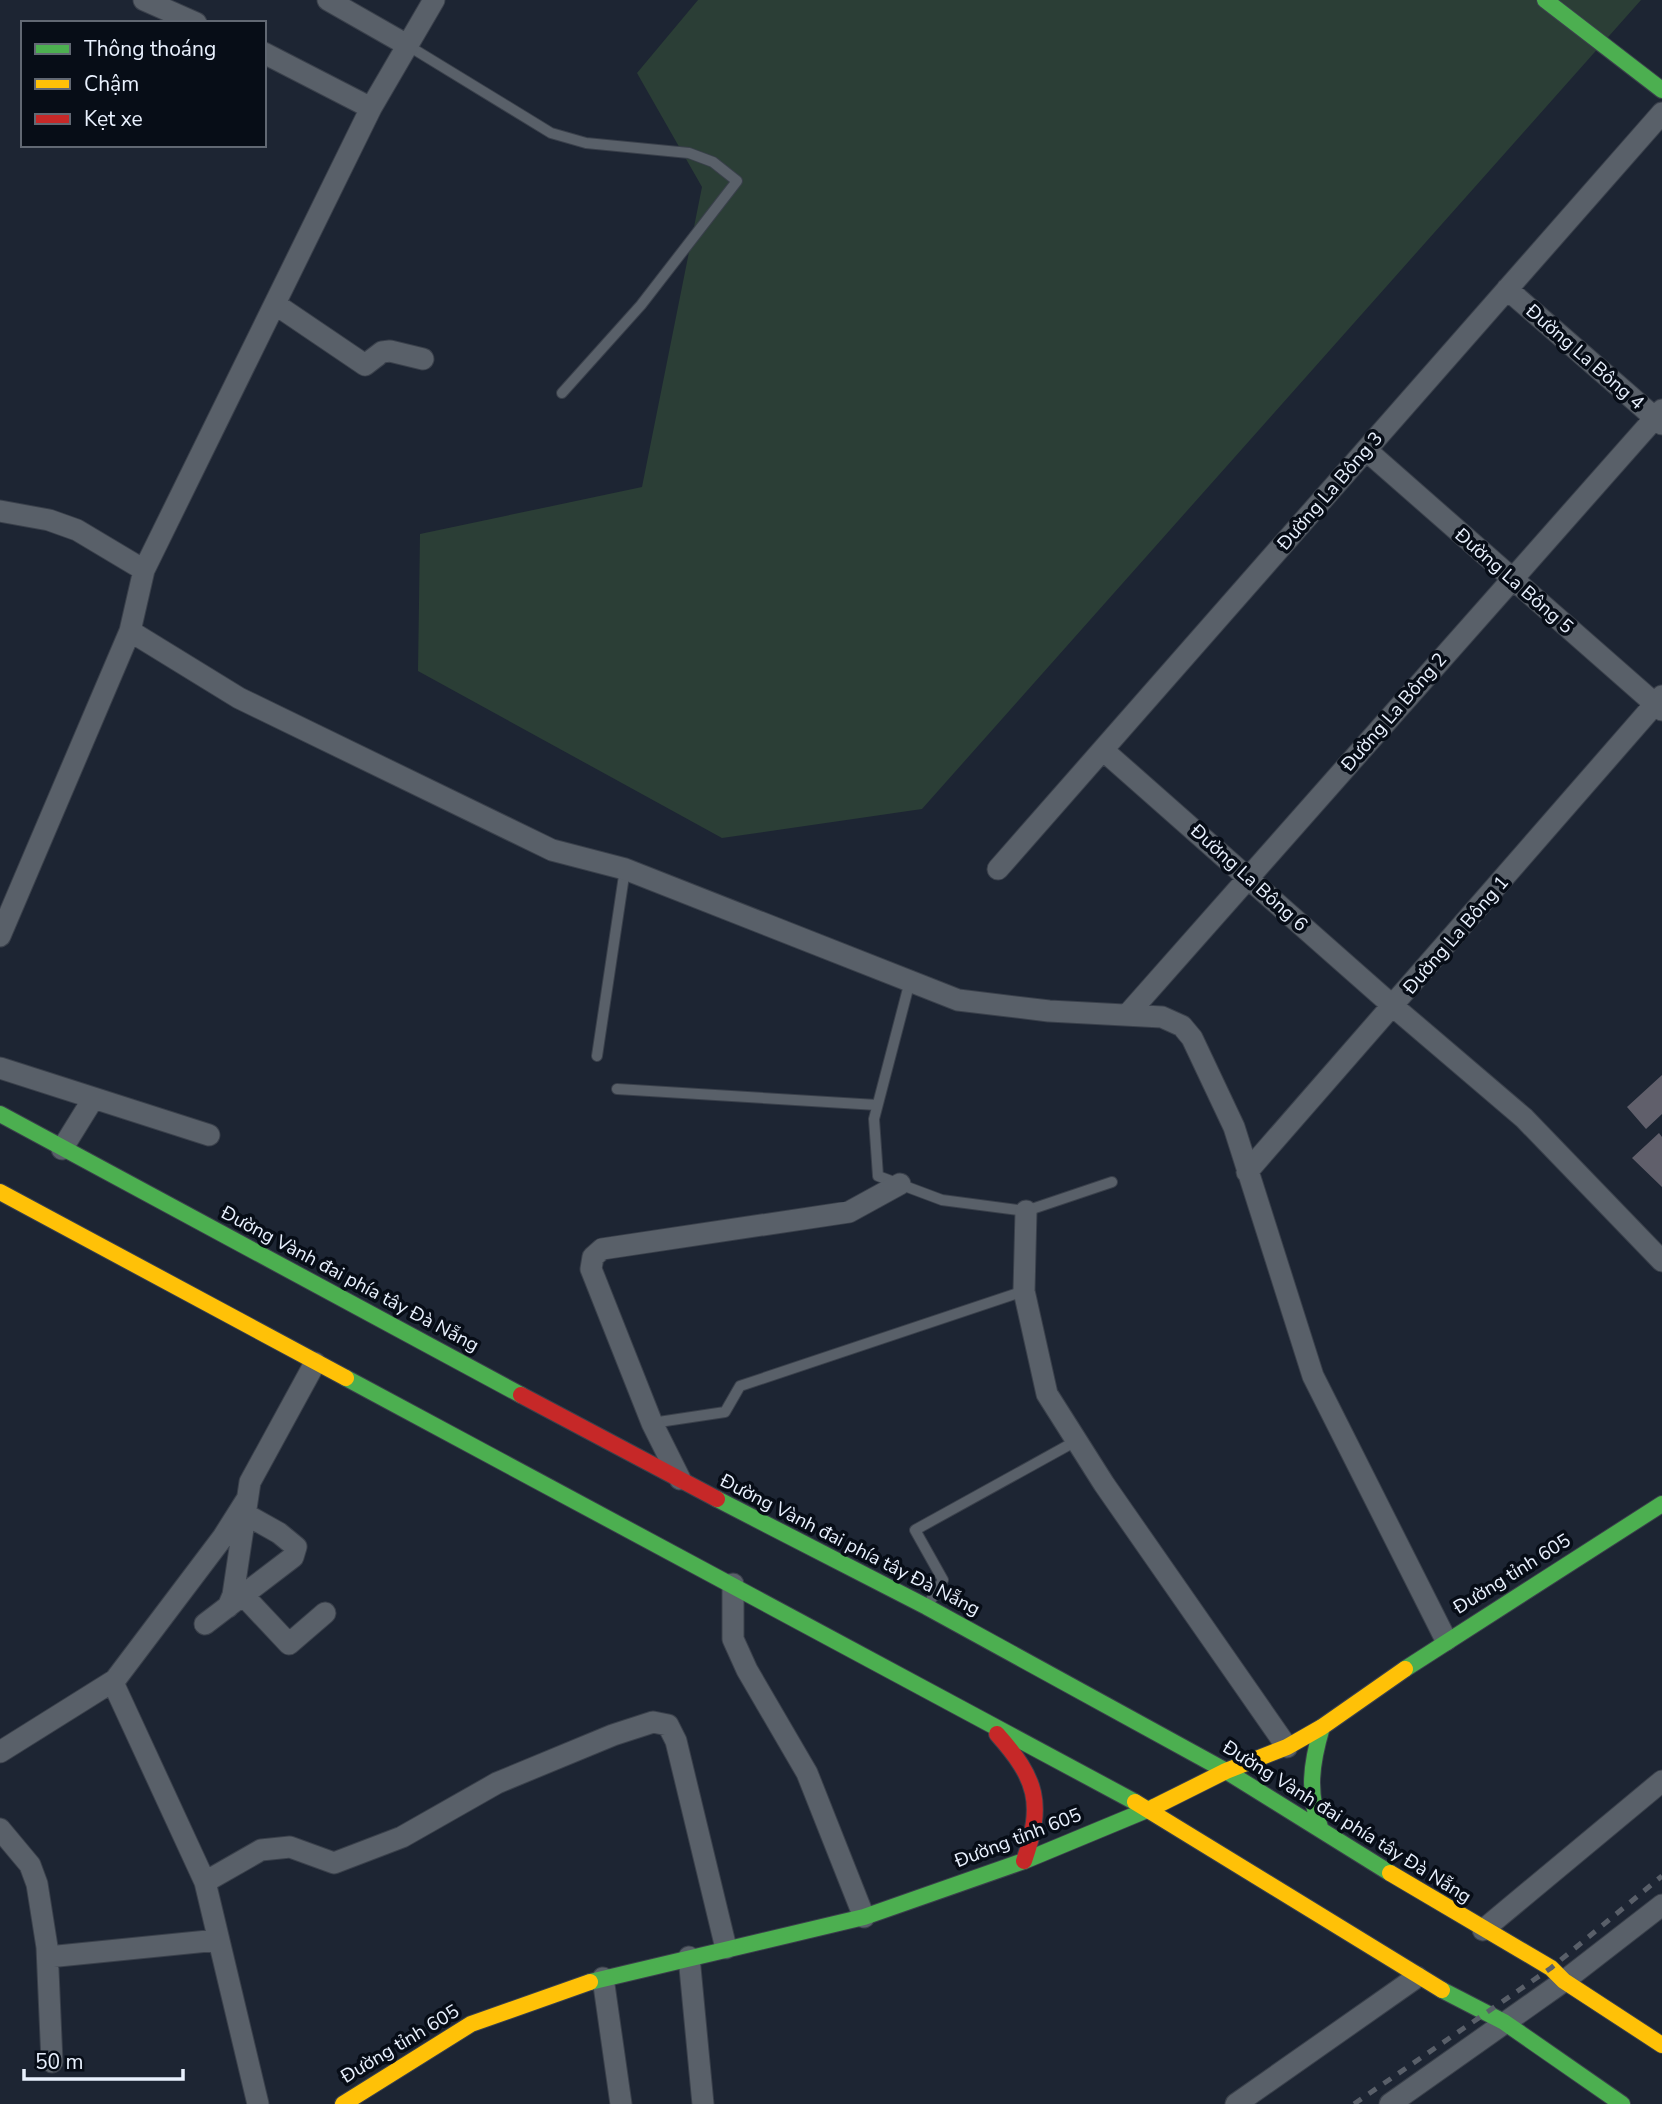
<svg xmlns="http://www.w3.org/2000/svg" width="1662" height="2104" font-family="'Nunito Sans',sans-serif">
<rect width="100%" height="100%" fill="#1d2533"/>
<path fill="#2b3e36" d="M698,0H1641L922,809L722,838L418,671L420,534L642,487L702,187L637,73Z"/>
<path fill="#605f6b" d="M1662,1075V1114L1646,1129L1627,1107Z
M1659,1133L1662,1137V1187L1632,1158Z"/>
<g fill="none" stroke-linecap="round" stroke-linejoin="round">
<defs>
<path id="lane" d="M407,45L551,133L586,143L689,153L713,162L737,181L641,305L562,393
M910,981L874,1119L878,1176L942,1200L1026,1211L1112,1182
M597,1056L625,869
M617,1089L877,1105
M652,1423L725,1412L740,1386L1024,1291
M928,1605L943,1580L915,1530L1076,1441"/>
<path id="street" d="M144,0L196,23
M328,0L407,45
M264,53L371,108
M1507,289L1662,424
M275,304L365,365L382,352L390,351L423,359
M1366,450L1662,710
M0,511L49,520L77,530L144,570
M130,631L239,698L552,850L625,869L958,1000L1049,1011L1162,1017L1182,1026L1192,1038L1234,1127L1313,1376L1446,1640
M1103,750L1394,1007L1524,1118L1662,1261
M998,869L1662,113
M0,936L130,631L144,570L371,108L434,0
M1127,1015L1662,410
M0,1068L209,1135
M62,1149L93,1099
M1247,1172L1662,696
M1026,1211L1024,1291L1047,1394L1104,1484L1287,1747
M680,1479L652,1423L591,1269L593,1257L602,1249L849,1212L900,1184
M247,1499L223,1537L115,1680V1687L205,1882L258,2104
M733,1584V1639L747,1670L807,1773L864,1917
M243,1595L289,1644L325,1613
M228,1607L233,1595L250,1482L315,1363
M205,1624L293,1557L296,1547L279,1533L245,1514
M0,1752L115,1680
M0,1829L30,1865L37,1884L47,1947L52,2062
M205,1882L261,1850L290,1847L334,1863L402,1837L497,1783L613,1735L653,1722L668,1725L676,1741L726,1948
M1483,1930L1662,1781
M48,1957L218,1940
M689,1957L703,2104
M603,1978L621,2104
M1236,2104L1417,1977
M1390,2104L1564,1981L1662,1905"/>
<path id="fast" d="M1545,0L1662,90
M0,1114L521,1395
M346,1378L1135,1802
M717,1499L927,1607L1226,1771L1390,1873
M1405,1669L1662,1504
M1321,1830C1307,1793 1311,1764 1322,1727
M590,1982L864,1917L1024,1861L1154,1807
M1442,1990L1504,2022L1622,2104"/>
<path id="slow" d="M0,1192L346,1378
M1135,1802L1442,1990
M1154,1807L1226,1771L1287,1747L1322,1727L1405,1669
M1390,1873L1551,1968L1564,1981L1662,2045
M343,2104L471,2024L590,1982"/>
<path id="jam" d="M521,1395L717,1499
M997,1734C1037,1779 1044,1803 1024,1861"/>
</defs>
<use href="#lane" stroke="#3a404b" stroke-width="12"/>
<use href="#street" stroke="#3a404b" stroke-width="23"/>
<use href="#fast" stroke="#3a404b" stroke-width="18"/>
<use href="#slow" stroke="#3a404b" stroke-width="18"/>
<use href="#jam" stroke="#3a404b" stroke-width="18"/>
<use href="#lane" stroke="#596069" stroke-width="10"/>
<use href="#street" stroke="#596069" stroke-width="21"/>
<use href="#fast" stroke="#4caf50" stroke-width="16"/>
<use href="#slow" stroke="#ffc107" stroke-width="16"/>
<use href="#jam" stroke="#c62828" stroke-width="16"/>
<path stroke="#595f69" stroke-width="5" stroke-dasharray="9 9" stroke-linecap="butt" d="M1354,2104L1551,1968L1662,1876"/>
</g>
<g text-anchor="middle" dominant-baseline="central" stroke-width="7" stroke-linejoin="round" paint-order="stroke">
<g font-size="19" fill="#e9f1fe" stroke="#070d17">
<text transform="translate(1585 357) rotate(41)">Đường La Bông 4</text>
<text transform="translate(1330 491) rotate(-49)">Đường La Bông 3</text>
<text transform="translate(1514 581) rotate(41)">Đường La Bông 5</text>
<text transform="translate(1394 712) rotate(-49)">Đường La Bông 2</text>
<text transform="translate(1249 878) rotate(42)">Đường La Bông 6</text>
<text transform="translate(1456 935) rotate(-49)">Đường La Bông 1</text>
<text transform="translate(350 1279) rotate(28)">Đường Vành đai phía tây Đà Nẵng</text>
<text transform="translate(850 1545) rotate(27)">Đường Vành đai phía tây Đà Nẵng</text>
<text transform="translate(1512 1574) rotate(-32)">Đường tỉnh 605</text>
<text transform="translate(1347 1822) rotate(32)">Đường Vành đai phía tây Đà Nẵng</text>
<text transform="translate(1018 1838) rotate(-21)">Đường tỉnh 605</text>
<text transform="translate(400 2044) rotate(-31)">Đường tỉnh 605</text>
</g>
</g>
<rect x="21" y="21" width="245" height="126" fill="#070d17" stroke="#616873" stroke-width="2"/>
<rect x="35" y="44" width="35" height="10" fill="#4caf50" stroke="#616873" stroke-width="2"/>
<text x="84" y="56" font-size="21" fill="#e9f1fe">Thông thoáng</text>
<rect x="35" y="79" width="35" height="10" fill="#ffc107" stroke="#616873" stroke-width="2"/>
<text x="84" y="91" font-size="21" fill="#e9f1fe">Chậm</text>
<rect x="35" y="114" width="35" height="10" fill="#c62828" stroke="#616873" stroke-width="2"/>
<text x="84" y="126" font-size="21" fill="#e9f1fe">Kẹt xe</text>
<path d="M24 2069v10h159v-10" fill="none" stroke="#e9f1fe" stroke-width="3.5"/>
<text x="35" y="2069" font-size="21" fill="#e9f1fe" stroke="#070d17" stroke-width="5" paint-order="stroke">50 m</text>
</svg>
